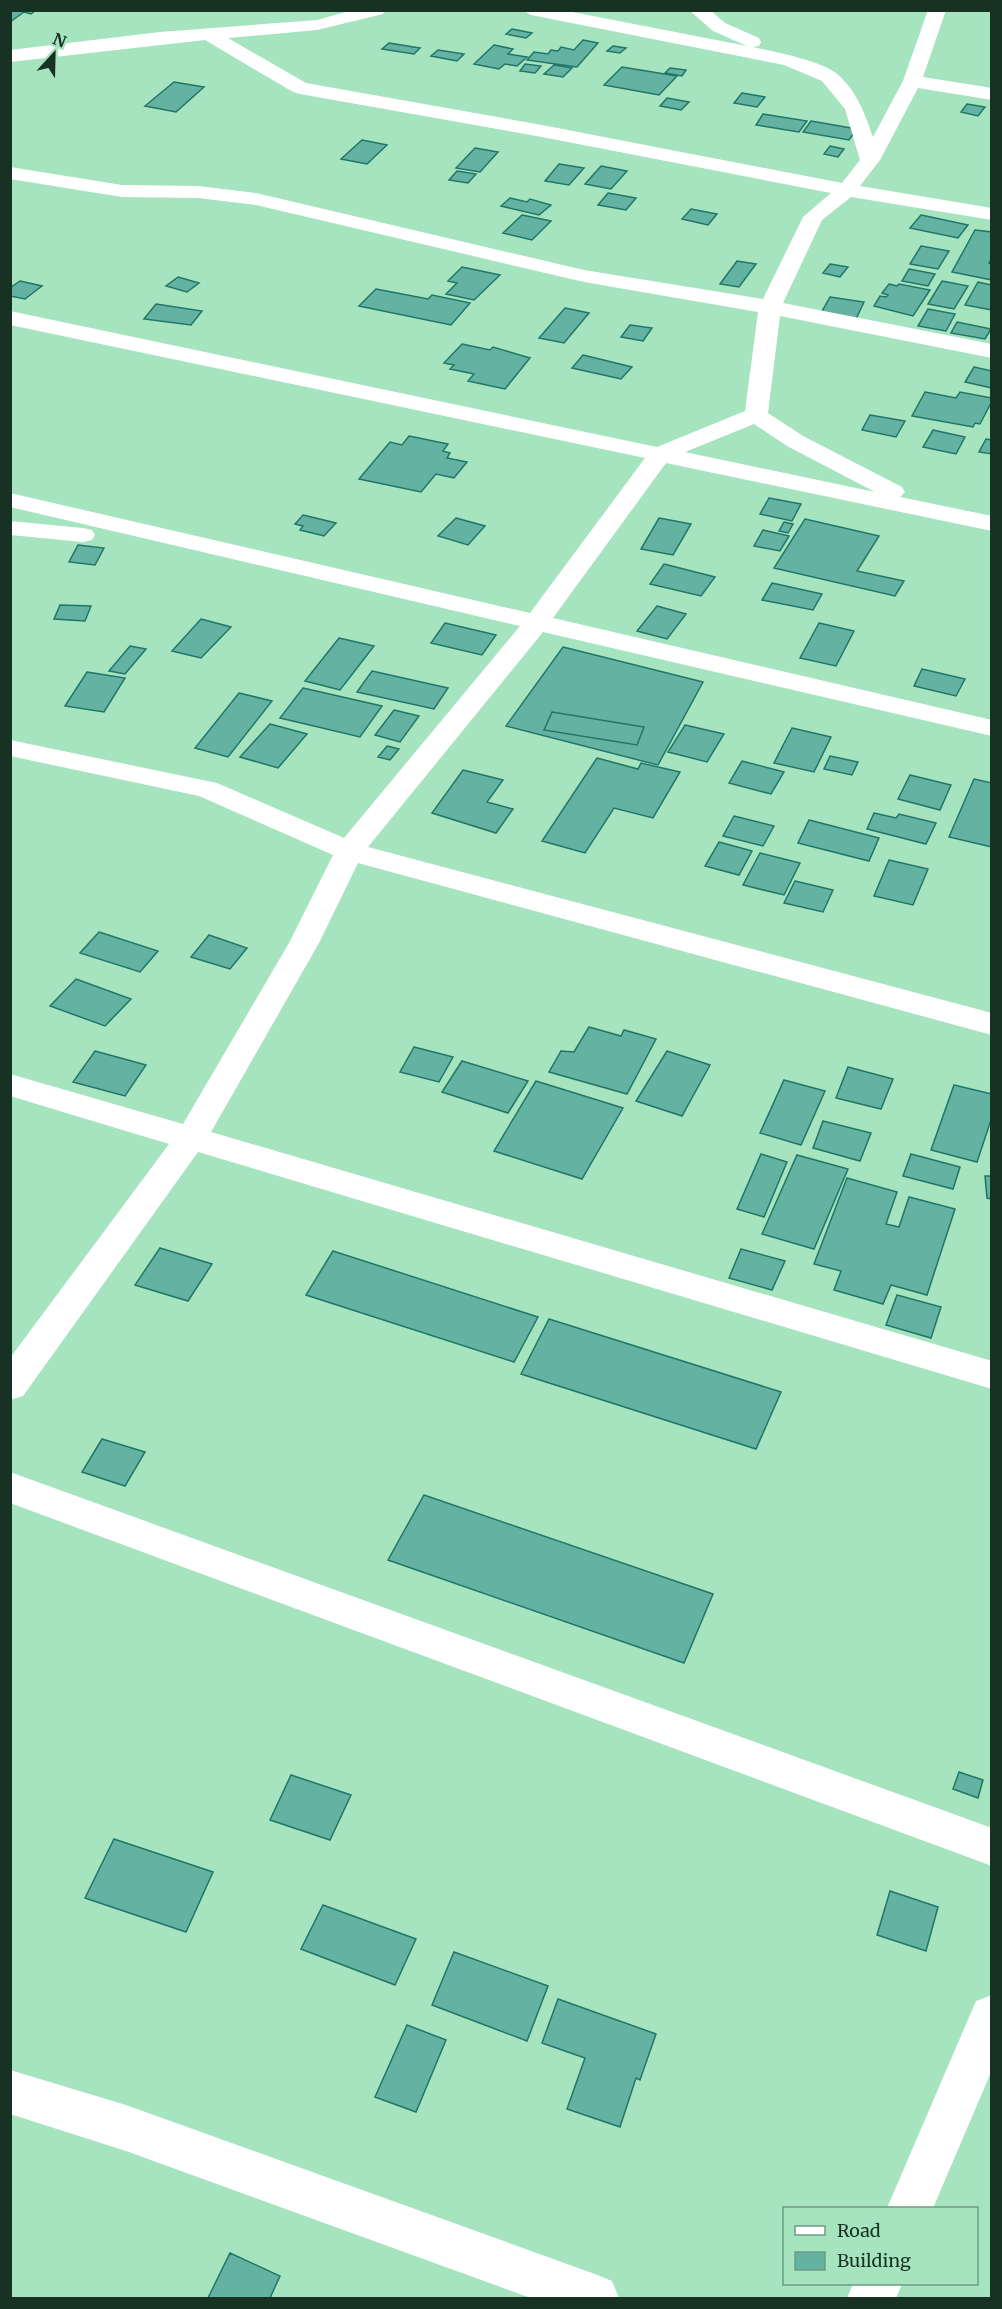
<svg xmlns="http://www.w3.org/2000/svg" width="1002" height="2309" font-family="Merriweather,serif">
<rect width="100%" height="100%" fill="#a5e4bf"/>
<path fill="#64b3a2" stroke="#217667" stroke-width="1.5" d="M10,10H36L31,14L24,12L10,22Z
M512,29L532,33L526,38L506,34Z
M583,40L598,43L577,67L527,60L534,52L548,54L551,50L558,51L561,47L574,50Z
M389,43L420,48L414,54L382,49Z
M494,45L513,49L508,54L527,57L517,66L505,64L499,69L474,64Z
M613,46L626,48L620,53L607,51Z
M438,50L464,54L457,61L431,56Z
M525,64L541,66L535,73L520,71Z
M554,65L572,68L563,77L544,74Z
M622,67L677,76L659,95L604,85Z
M670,68L686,70L682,76L665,73Z
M174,82L204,87L176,112L145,106Z
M742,93L765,97L757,107L734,103Z
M667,98L689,102L681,110L660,106Z
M967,104L985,107L978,116L961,112Z
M763,114L807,121L799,132L756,125Z
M811,121L857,129L849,140L803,132Z
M362,140L387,145L367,164L341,159Z
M830,146L844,149L838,157L824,154Z
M475,148L498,152L480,172L456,168Z
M559,164L584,168L569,185L545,181Z
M601,166L627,171L611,189L585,184Z
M457,171L476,174L468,183L449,180Z
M608,193L636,198L626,210L598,205Z
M510,198L527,202L530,199L551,205L539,215L501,206Z
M691,209L717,214L708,225L682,219Z
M522,215L551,221L532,240L503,233Z
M921,215L968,225L958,238L910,228Z
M975,230L992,232V258L989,263L992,264V280L952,272Z
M921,246L949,251L938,269L910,264Z
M737,261L756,264L739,287L720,284Z
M830,264L848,267L840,277L823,273Z
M462,267L500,275L474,300L446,294L457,283L448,281Z
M909,269L935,274L928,286L902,281Z
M178,277L199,283L187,292L166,286Z
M20,281L42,286L25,299L10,296V288Z
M942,281L968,286L954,309L928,304Z
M978,282L992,285V310L965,305Z
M889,284L897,286L899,284L930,290L913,316L874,306L880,296L886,297L888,295L882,293Z
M376,289L428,299L432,295L470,303L451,325L359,306Z
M830,297L864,302L856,319L821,313Z
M156,304L202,311L191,325L144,319Z
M565,308L589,313L564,343L539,338Z
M928,309L955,314L946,331L918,326Z
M957,322L991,329L985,339L951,333Z
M630,325L652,328L643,341L621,337Z
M462,344L490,350L493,347L530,358L505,389L468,381L474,374L450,369L454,365L444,363Z
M583,355L632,367L621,379L572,368Z
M974,367L992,371V388L965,382Z
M925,392L956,398L960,392L992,398V401L980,424L975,423L973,427L912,416Z
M870,415L905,421L896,437L862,430Z
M933,430L965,437L956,454L923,447Z
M409,436L448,444L443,451L450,453L447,458L467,462L454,478L436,474L421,492L359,479L390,442L402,445Z
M986,439L992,440V454L979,452Z
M769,498L801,504L792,521L760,514Z
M303,515L336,523L324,536L300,530L303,526L295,524Z
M456,518L485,526L468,545L438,536Z
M659,518L691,524L673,555L641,549Z
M805,519L879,536L857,571L904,581L895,596L774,568Z
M784,522L793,524L788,533L779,531Z
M763,530L789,536L780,551L754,546Z
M78,545L104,548L95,565L69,562Z
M664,564L715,577L701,596L650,584Z
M772,583L822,594L813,610L762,600Z
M60,605L91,606L85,621L54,619Z
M657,606L686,614L667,639L637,631Z
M201,619L231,627L201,658L172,651Z
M445,623L496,635L482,655L431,643Z
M819,623L854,631L836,666L800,658Z
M339,638L374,646L340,690L305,681Z
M130,646L146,649L125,674L109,671Z
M563,647L703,682L658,765L506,726Z
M922,669L965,679L956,696L914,686Z
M372,671L448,688L434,709L357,692Z
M87,672L125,678L104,712L65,706Z
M303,688L382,706L360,737L280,718Z
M239,693L272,701L228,757L195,748Z
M394,710L419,716L400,742L375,735Z
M552,712L644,727L637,745L544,730Z
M270,724L307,734L278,768L240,757Z
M685,725L724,734L707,762L668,752Z
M792,728L831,737L814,772L774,763Z
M387,746L399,749L390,760L378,757Z
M830,756L858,762L852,775L824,769Z
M597,758L638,769L641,763L680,772L653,818L614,808L585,853L542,841Z
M742,761L784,772L771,794L729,783Z
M463,770L503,780L487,802L513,809L496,833L432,813Z
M910,775L951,785L940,810L898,799Z
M974,779L992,783V847L949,837Z
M874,813L896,818L899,814L936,823L926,844L867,829Z
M734,816L774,826L763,846L723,836Z
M809,820L879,838L869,861L798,843Z
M719,842L752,851L739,875L705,866Z
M760,853L800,863L784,895L743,885Z
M889,860L928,869L913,905L874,896Z
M795,881L833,890L823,912L784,903Z
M99,932L158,951L140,972L80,953Z
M209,935L247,948L230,969L191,957Z
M76,979L131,999L105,1026L50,1006Z
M589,1027L621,1036L624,1030L656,1039L627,1094L549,1072L561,1051L574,1052Z
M414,1047L453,1057L439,1082L400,1072Z
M95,1051L146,1065L125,1096L73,1082Z
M667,1051L710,1065L682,1116L636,1101Z
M462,1061L528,1081L508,1113L442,1092Z
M848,1067L893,1079L881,1109L836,1098Z
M784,1080L825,1091L801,1145L760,1133Z
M536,1081L623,1108L582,1179L494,1151Z
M954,1085L992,1094V1117L977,1162L931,1150Z
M823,1121L871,1133L860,1161L813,1148Z
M761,1154L787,1162L764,1217L737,1209Z
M911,1154L960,1167L953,1189L903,1176Z
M797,1155L848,1169L814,1249L762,1234Z
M985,1176H992V1199L987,1198Z
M847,1178L897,1192L886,1224L899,1227L909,1197L955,1209L927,1295L891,1285L883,1304L834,1290L841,1271L814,1264Z
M160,1248L212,1264L188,1301L135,1285Z
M741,1249L785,1261L772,1290L729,1278Z
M333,1251L538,1317L514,1362L306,1295Z
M897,1295L941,1307L931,1338L886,1325Z
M549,1319L781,1392L756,1449L521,1374Z
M102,1439L145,1452L125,1486L82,1472Z
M424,1495L713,1594L684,1663L388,1560Z
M959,1772L983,1780L978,1798L953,1789Z
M291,1775L351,1795L330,1840L270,1820Z
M114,1839L213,1872L186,1932L85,1898Z
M890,1891L938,1907L926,1951L877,1935Z
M323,1905L416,1939L395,1985L301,1949Z
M454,1952L548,1986L527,2041L432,2005Z
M558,1999L656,2034L640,2080L636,2078L620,2127L567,2109L585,2058L542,2043Z
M407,2025L446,2040L416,2112L375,2097Z
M230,2253L280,2276L270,2298H208Z"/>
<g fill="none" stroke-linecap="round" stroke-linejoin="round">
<path fill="#fff" fill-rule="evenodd" d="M353,10H386L383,14L317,30L228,38L306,83L542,125L842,183L860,160L845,109L822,81L784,65L531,15L522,10H562L747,46L713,31L689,10H710L725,23L759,38L761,42L759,46L753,47C775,52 819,60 836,73C856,89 865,114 873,137L903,81L928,10H946L923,77L992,88V100L918,88L880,160L860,186L992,208V220L851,197L822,220L783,303L992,344V358L780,316L768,413L803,436L902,487L905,492L900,497L992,516V531L666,463L553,618L992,720V736L543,632L368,847L992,1013V1035L358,863L319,943L211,1132L992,1361V1389L198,1152L23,1396L10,1400V1358L169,1144L10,1096V1074L183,1124L289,943L333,855L199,796L10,756V740L217,783L344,838L520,626L10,507V493L530,613L645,458L10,325V311L657,447L745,411L758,312L584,282L256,205L198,198L122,197L10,179V167L122,185L198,186L256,193L584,270L763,299L803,217L831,193L542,137L300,94L293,92L205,40L10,62V50L160,32L317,20ZM754,424L787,446L875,492L685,452Z
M10,521L83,528L92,530L95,535L92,540L83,542L10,535Z
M10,1472L992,1828V1866L10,1503Z
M992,1995V2070L933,2208H887L976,2001Z
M10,2070L126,2105L595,2274L612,2281L619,2298H531L126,2151L10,2114Z
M853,2284H902L896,2298H847Z"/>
</g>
<rect width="1002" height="2309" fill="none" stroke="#173123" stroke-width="24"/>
<rect x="783" y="2207" width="195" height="78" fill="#a5e4bf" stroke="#6c9c81" stroke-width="1.5"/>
<rect x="795" y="2226" width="30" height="9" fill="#ffffff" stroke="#6c9c81" stroke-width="1.5"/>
<text x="837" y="2237" font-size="18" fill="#173123">Road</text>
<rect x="795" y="2252" width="30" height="18" fill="#64b3a2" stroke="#6c9c81" stroke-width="1.5"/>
<text x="837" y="2267" font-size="18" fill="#173123">Building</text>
<g transform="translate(54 54) rotate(22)" stroke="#a5e4bf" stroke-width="4.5" paint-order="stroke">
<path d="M0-4.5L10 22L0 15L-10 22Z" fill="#173123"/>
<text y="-9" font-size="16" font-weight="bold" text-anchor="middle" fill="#173123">N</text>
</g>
</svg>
